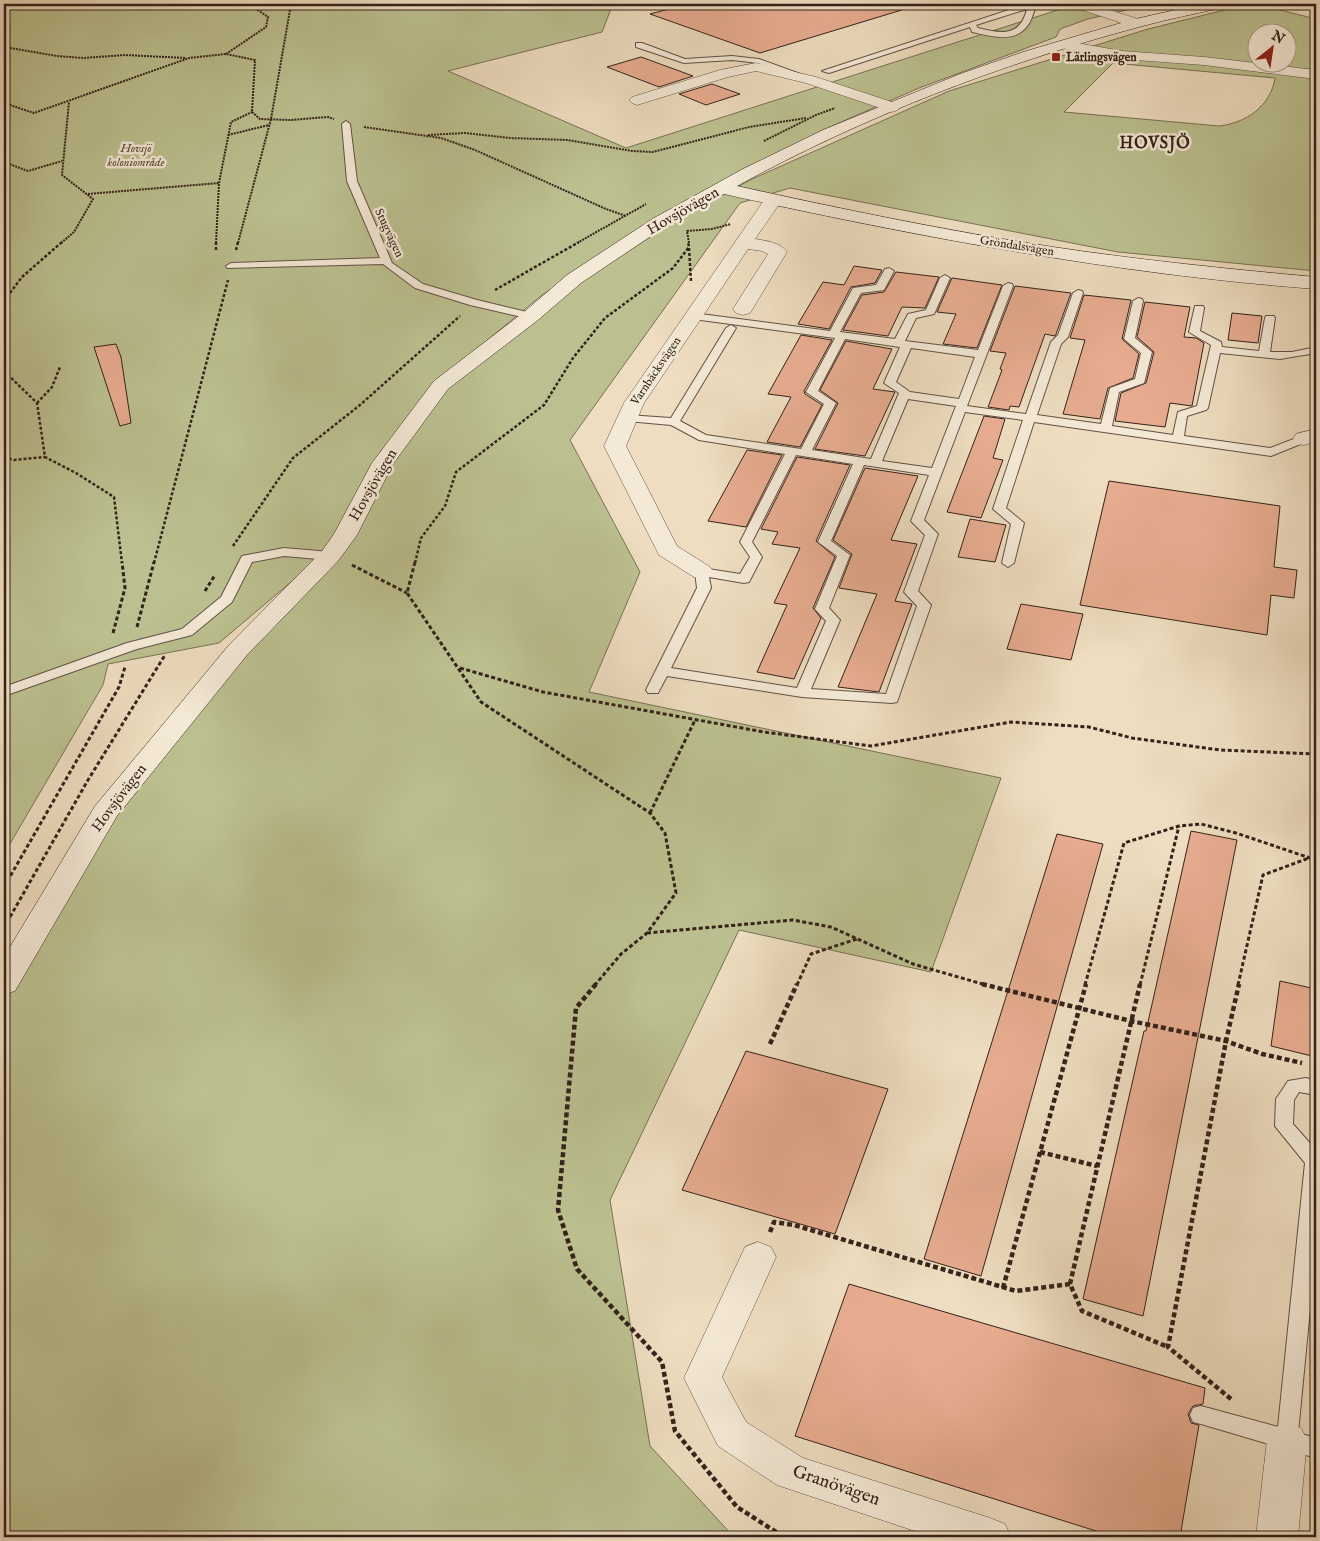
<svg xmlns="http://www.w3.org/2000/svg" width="1320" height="1541" font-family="'IM FELL English',serif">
<rect width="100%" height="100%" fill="#eeddc0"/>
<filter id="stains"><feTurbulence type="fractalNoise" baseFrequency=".004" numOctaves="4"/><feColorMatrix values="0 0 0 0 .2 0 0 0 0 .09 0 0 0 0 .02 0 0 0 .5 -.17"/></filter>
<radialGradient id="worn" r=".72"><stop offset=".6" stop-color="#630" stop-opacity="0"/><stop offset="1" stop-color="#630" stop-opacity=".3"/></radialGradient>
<path fill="#bcc090" stroke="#787155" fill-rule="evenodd" d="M4,4H608L612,6L602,32L448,71L626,148L1064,8L1071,4H1152L1088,19L1060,29L1056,37L919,88L823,130L644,226L542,295L444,376L381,451L339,536L323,555L219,643L108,664L103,685L4,854Z
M1249,4H1256L1316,19V271L1118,252L790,188L740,203L570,440L640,572L589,692L1001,778L931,972L739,930L610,1200L650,1446L734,1537H4V990L114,814L390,465L452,381L584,280L670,224L750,180L949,91L1148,29ZM1258,32H1288V62H1258ZM1113,63L1275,78C1271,106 1246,123 1219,126L1064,112Z"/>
<path fill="#e7ac90" stroke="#34221a" d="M688,4H904L905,9L760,53L650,14Z
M641,57L693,76L659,87L607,67Z
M712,84L740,94L706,105L679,94Z
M854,266L882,270L875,283L851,287L829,329L798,324L823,282L844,285Z
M896,272L939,277L925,308L902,307L888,336L843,330L862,295L884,292Z
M952,278L1002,285L977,348L943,344L956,314L937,312Z
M1015,286L1071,293L1056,334L1055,336L1045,334L1019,407L1010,406L1009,410L988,407L1002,370L1000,369L1006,353L990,351Z
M1084,295L1131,300L1122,339L1139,354L1133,378L1108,388L1100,419L1063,414L1085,340L1070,338Z
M1145,302L1190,307L1184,337L1196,338L1204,343L1192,406L1170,403L1165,427L1115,421L1121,393L1146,383L1154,352L1137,337Z
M1232,313L1262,316L1258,343L1228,340Z
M801,335L832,340L804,391L805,394L822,405L800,447L767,442L791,397L768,394Z
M846,341L892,349L873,389L895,392L865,456L815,449L838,403L820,390Z
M116,344L121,357L131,423L120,426L94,347Z
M984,416L1005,419L993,458L1003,460L981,518L947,512Z
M747,450L782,455L746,527L708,521Z
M797,457L850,465L816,541L835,557L813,608L821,618L794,679L757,672L787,605L774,603L800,548L772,544L778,532L761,529Z
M865,468L918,476L891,540L917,544L895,601L912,604L879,692L838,687L877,594L839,588L852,554L833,540Z
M1109,481L1280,506L1274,567L1297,570L1294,598L1271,595L1267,635L1080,605Z
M970,519L1006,525L995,562L958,557Z
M1021,604L1083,614L1071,660L1007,649Z
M1191,831L1237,840L1143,1316L1083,1299L1144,1031H1146Z
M1057,834L1103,844L981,1276L924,1259Z
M1280,981L1316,989V1057L1271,1046Z
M746,1051L888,1089L835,1234L682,1190Z
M849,1284L1205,1388L1203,1404L1193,1406L1188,1414L1191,1423L1199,1425L1180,1537H1115L795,1436Z"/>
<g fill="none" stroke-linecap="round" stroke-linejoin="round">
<defs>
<path id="lane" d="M1027,4H1038C1033,9 1033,19 1028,25C1015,44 990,36 972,32L970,27L829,73L822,71ZM1027,9C1020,37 1002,34 978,28L976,25Z
M636,43H642L685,59L732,56L759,59L814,79L807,81L758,63L732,60L684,63L636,47Z
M346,121L350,124L357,181L392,263L423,284L477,300L535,314L536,316L535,318L531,319L470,305L415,288L383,264L227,268L226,266L231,263L380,258L347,181L342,124Z
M889,268L894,271L884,290L861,293L840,332L895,339L908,314L926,310L940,278L945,275L950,278L935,312L934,314L916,318L905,341L978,350L1003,286L1008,283L1012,284L1013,286L967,406L1026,414L1051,342L1058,335L1073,293L1078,290L1082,291L1083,293L1068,337L1061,344L1037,415L1101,424L1110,388L1135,379L1141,353L1124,339L1133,301L1138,298L1142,299L1143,301L1135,338L1152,352L1144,383L1119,392L1112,426L1173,435L1178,412L1197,406L1211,345L1189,332L1195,306H1203L1204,308L1200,331L1221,342L1222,347L1259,351L1265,318L1266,316H1274L1275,318L1270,352H1292L1316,347V353L1280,359L1220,353L1208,408L1206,410L1187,416L1184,436L1270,448L1304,435L1310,439L1308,441L1271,456L1034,422L1006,508L1024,523L1014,563L1008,567L1002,563L1011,524L993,509L1023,420L965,412L924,520L938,534L918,591L931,605L897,702L892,703L802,697L667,676L658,693H648L646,690L697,588L695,572L697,569L702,568L740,574L750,557L740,542L785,454L699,440L671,425L627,421L621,418L627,415L671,418L726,328L731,325L736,328L680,421L706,435L801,449L824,404L806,392L835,338L693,319L688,316L693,313L830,331L853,288L876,285L885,269ZM845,339L900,347L884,383L899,393L871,459L812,450L836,403L818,391ZM911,348L975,357L959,399L910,392L896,382ZM908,399L956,406L932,468L882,461ZM796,455L853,464L818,542L837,556L815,609L826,621L797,688L671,668L711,588L709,577L744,583L749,582L762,557L752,542ZM864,465L929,475L911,521L925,535L904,592L917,606L886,694L811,689L840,620L829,608L850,555L831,541Z
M284,548L330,552L336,556L330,560L284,556L252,562L232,602L192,635L137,649L4,696V687L127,643L182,629L221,597L242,556Z
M1306,1078L1316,1081V1095L1299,1092L1294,1100L1293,1124L1316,1150V1247L1298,1433L1316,1438V1458L1201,1424L1193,1422L1190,1415L1193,1408L1201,1406L1278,1427L1305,1163L1275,1126L1276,1099L1288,1081Z"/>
<path id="street" d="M1071,4H1091L1141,20L1143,23L1141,26H1131L1073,7Z
M1066,41L1122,51L1204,57L1316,70V79L1204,65L1122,59L1061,48L1059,45L1061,42Z
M756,63L816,77L898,104L900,107L898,110L892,112L806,83L756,71L728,77L637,105L632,103L629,100L632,97L720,70Z
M773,195L779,196L782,200L755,239C766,241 780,242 787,252L750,313L743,315L736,313L733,309L768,254L762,251L748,249L644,403L626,446L677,546L710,567L714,572L710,577L702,579L694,577L659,555L604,446L624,403L767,196Z
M1316,429V442L1304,445L1296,444L1293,439L1296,434Z
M758,1242L771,1247L776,1257L722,1377L746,1422L803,1458L990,1518L1005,1524L1011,1537H933L777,1485L718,1446L684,1378L745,1247Z
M1287,1423L1301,1428L1307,1440L1298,1537H1256L1267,1440L1273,1428Z"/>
<path id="secondary" d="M1202,4H1226L1224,7C1196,14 1167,19 1139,27C1000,64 863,117 737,186C842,209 947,231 1053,247C1140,260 1228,269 1316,277V289C1116,274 919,237 724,194L666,226L581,283L538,320L448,389L393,464L357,535L338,561L247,655L117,816L15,991L4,994V957L95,806L229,645L322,551L334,534L372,463L434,381L524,312L567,275L654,218L743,169L823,130L960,74L1023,52L1131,20Z"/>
</defs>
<use href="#lane" stroke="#625144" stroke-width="2"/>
<use href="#street" stroke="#625144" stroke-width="1"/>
<use href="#secondary" stroke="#34221a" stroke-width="1"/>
<path stroke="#34221a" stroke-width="2" stroke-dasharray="2 1" stroke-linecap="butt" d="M4,47L57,56L83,58L125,55L186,58
M226,54L266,27L268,17L249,4
M4,103L34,113L189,58L226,54L255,60L252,112L260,119L290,120L328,117L334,119
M364,127L441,138L475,150L606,209L626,216
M228,135L269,125
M428,135L465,133L510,138L567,140L632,151L653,152L749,127L806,118
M764,141L816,115L835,108
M4,162L28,171L62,161
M88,194L219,183
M61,243L74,232L93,199L62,175L69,102
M216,243L219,183L231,122L252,112
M238,243L271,119L290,10L288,4
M577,243L646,204
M689,243L687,231L712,229L731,224"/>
<path stroke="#34221a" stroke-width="2.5" stroke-dasharray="3 2" stroke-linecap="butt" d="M689,248L691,281
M216,250V242
M236,250L238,242
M495,290L579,242
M4,301L22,277L62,242
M4,371L37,403L45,457L76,473L114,497L122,563
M37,403L52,387L60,367
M4,457L14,460L45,457
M233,546L293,458L360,405L460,316
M154,563L228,280
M415,563L421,538L445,506L456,472L544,405L573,358L605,318L673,268L689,247L688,242"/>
<path stroke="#34221a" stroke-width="3" stroke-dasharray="4 2.5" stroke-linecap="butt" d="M415,562L407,593L481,702L650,813L665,833L676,893L647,933L621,954L595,985
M352,565L407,593
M205,591L215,575
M137,627L154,562
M113,633L125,588L122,562
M460,668L543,692L764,732L871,746L1011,722L1089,727L1132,738L1220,750L1316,754
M650,813L695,720
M4,887L119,687L125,667
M10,917L88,780L165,655
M647,933L793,920L831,927L913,964L986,985
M797,985L811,954L857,939
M1085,985L1124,843L1179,826L1201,824L1236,833L1316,860
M1140,985L1179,826
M1238,985L1263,875L1309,858"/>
<path stroke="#34221a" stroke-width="4.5" stroke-dasharray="5 3" stroke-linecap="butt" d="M596,984L576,1008L558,1210L577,1269L662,1362L675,1431L737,1507L784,1537
M982,984L1131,1021L1226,1041L1262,1054L1302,1063
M770,1044L797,984
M1040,1152L1097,1166
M770,1232L774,1222L794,1225L1016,1291L1070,1284L1082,1311L1168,1347
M1070,1284L1140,984
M1003,1288L1086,984
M1231,1399L1168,1347L1226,1041L1239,984"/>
<use href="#lane" fill="#f4e9d6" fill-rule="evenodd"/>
<use href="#street" fill="#f4e9d6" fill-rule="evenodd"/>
<use href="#secondary" fill="#f4e9d6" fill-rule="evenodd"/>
</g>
<rect fill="#8f2418" stroke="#f4e9d6" stroke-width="2" x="1051" y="52" width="10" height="10" rx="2.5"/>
<g text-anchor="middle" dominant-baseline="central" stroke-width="5" stroke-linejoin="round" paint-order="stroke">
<g font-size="12" font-weight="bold" fill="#34221a" stroke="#f4e9d6" text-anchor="start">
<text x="1066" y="57">Lärlingsvägen</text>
</g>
<g font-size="12" font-style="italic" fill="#564a38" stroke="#f4e9d6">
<text x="136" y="148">Hovsjö<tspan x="136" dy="14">koloniområde</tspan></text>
</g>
<g font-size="12" fill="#34221a" stroke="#f4e9d6">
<text transform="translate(389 233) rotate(65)">Stugvägen</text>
<text transform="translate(1017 246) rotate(9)">Gröndalsvägen</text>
<text transform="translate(656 371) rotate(-56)">Varnbäcksvägen</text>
</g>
<g font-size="15" fill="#34221a" stroke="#f4e9d6">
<text transform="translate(683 211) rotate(-30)">Hovsjövägen</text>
<text transform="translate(373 485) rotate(-60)">Hovsjövägen</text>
<text transform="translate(119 798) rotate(-53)">Hovsjövägen</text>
</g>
<g font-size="16" font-weight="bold" letter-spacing="1" fill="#34221a" stroke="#f4e9d6">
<text x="1155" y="144">HOVSJÖ</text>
</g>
<g font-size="18" fill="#34221a" stroke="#f4e9d6">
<text transform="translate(836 1486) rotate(19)">Granövägen</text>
</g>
</g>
<rect width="1320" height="1541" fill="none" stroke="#eeddc0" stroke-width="20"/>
<rect x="5" y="5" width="1310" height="1531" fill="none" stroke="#34221a" stroke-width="2.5"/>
<rect x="10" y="10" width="1300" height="1521" fill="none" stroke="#34221a"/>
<g transform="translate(1272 48) rotate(30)"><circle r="24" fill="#f4e9d6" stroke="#a7998b"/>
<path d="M0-4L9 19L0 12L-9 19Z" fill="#8f2418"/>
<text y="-8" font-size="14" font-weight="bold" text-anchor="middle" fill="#34221a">N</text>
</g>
<rect width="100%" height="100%" filter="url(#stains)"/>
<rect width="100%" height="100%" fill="url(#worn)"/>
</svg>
